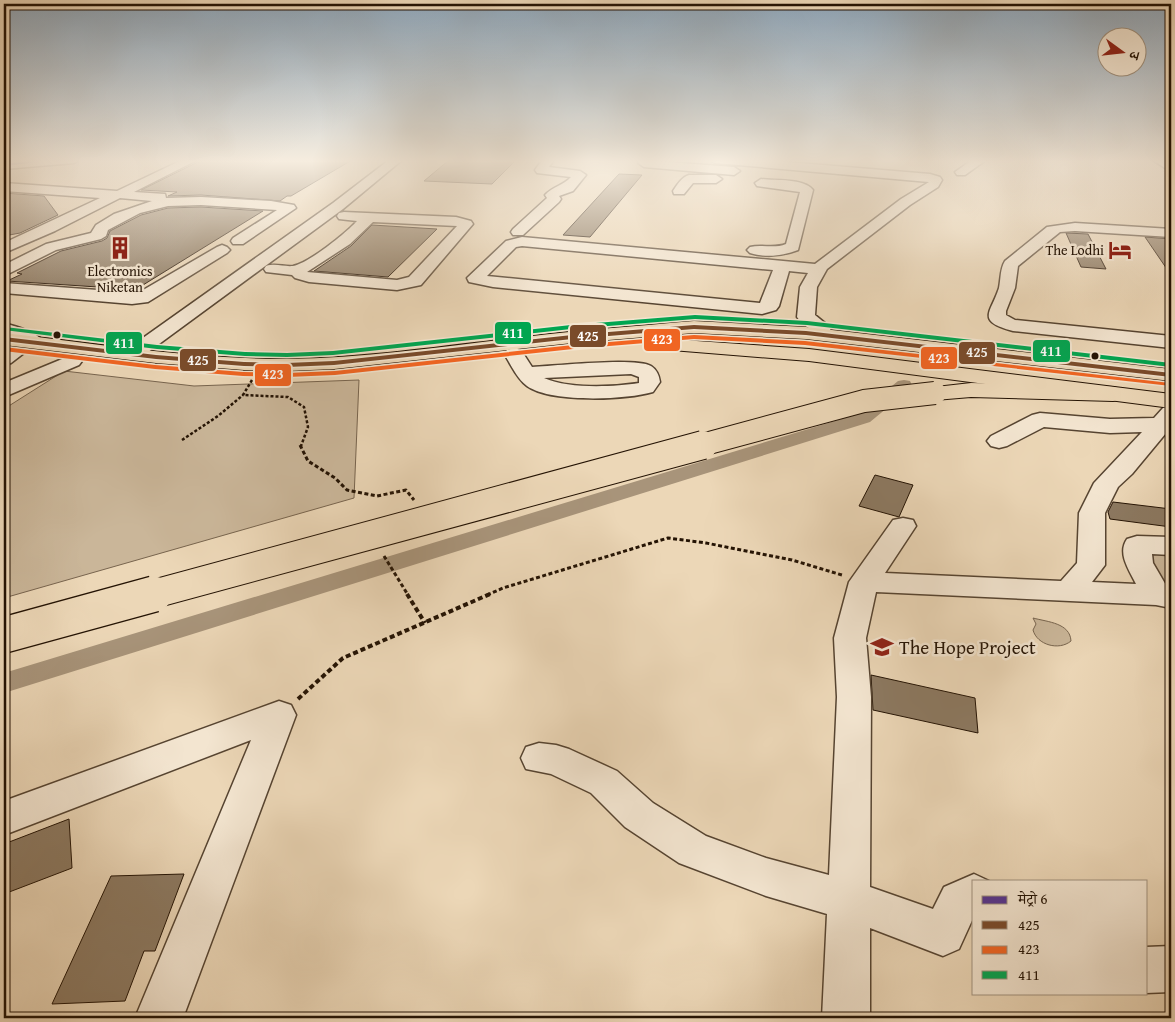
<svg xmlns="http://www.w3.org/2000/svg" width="1175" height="1022" font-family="'Gentium Book Plus','Noto Serif Devanagari',serif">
<rect width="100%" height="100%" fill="#ecd7b7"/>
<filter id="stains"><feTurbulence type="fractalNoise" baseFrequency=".004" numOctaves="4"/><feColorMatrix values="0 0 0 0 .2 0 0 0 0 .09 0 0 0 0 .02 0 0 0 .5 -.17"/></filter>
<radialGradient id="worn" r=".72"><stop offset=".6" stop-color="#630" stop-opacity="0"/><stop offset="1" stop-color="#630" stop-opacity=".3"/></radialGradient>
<path fill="#cab699" stroke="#77644e" d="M64,371L194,386L359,380L354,498L4,598V409Z
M1145,544L1171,551V588L1148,581Z
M1033,618C1048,622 1070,623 1071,641C1059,651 1037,645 1033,630L1036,624Z"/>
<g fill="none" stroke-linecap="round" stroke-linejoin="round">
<path fill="#a8947a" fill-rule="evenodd" d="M904,380L910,381L912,385L910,389L870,422L4,693V673L858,414L898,381Z"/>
</g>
<path fill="#8c7961" stroke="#241304" d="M202,160H352L291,196H287L280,201L201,195L168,196L177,192L141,190Z
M449,160H516L492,184L424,181Z
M619,174L642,175L590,237L563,235Z
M4,193L44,196L58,215L20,233L4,236Z
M201,207L263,211L143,285L136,284L128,289L7,281L22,274L17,273L61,251L102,241L107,238L110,231L141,215L168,208Z
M372,225L437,229L388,277L314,271L351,246Z
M1066,233L1088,234L1106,269L1081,267Z
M1145,237L1171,239V275Z
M875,475L913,485L899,517L859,506Z
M1113,502L1171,509V527L1110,519L1108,512Z
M871,675L975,698L978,733L873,710Z
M69,819L72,868L4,894V844Z
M184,874L155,951H144L125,1001L52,1004L111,876Z"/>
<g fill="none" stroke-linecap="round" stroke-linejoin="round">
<defs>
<path id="minor" d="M27,160H79L74,163L4,169V163Z
M182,160H197L134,192L165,194L166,198L201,197L271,201L294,205L296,208L243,244H233L231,241L233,238L277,210L201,205L168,206L140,213L108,230L106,236L101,239L56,250L4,276V265L46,244L91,233L96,225L114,214L152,201L120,198L55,231L4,253V243L100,198L4,191V183L117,191Z
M389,160H402L343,209L140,358L133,360L126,358L123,354L126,350L333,203Z
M542,160H554L549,167L580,171L586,175L573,191L559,196L561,199L559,202L523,235H513L511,232L513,229L547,198L545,195C553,186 563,186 571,177L537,173L535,170Z
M640,160L734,167L740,171L734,175L644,167L638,163Z
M710,160H763L930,174L940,177L942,180L938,187L910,205L827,269L817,287L815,315L831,328L829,332C817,335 804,327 797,317L800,287L808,273L789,271L779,306L776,310L762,314L493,287L469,282L467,278L506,241L522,237L815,264L901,199L929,182L715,163ZM522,246L773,270L760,303L487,276L516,247Z
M972,160H986L965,175H957L955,172Z
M1153,160H1167L1171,163V172Z
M689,175H716L722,179L716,183H693L684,194H674L673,191C677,185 682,177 689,175Z
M761,179C776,181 803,178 813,190L798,250C782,256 767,258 750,253L747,250L750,247C762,244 774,249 786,244L800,192L757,186L755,183Z
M344,212L456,217L471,221L473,224L421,285L397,290L309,282L295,278L292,275L266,272L264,269L266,266C276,263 284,267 293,266C309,263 346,233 357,221L339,219L337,216L339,213ZM373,222L457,226L409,277L397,280L307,272L350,244Z
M1075,223L1171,229V237L1075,231L1060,232L1018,266L1015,288L1006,311V315L1015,320L1171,336V348L1013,331C975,321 991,313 999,288C1001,278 1000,269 1005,261L1047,227Z
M222,245L227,247L230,250L227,253L148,302L132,304L4,293V283L138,293L217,247Z
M4,323C17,327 36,331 45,343L42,347C27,351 18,339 4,335Z
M14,347L21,349L24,353L11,363L4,365V351Z
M514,348L521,350L532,367C554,366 635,357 651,366C657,370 659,375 660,382L653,392C625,400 551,403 527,386C516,378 511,364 504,354L507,350ZM631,374L639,377V383C613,387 568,389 544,378Z
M72,355L79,357L82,361L79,365L4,397V383Z
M1171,406V427L1132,474L1118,487L1105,513V565L1092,582L1136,584C1129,570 1117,553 1127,539L1137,536L1171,537V555L1152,554L1153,563L1167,587L1171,588V608L1156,605L876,592L866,638L871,697L870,887L933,909L944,887L974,874L989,881H974V916L959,949L943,956L870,928V1018H822L827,914L766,896L679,863L625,827L591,793L551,774L526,769L521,758L526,747L539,743L556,745L569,749L617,771L653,803L706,836L766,858L829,875L837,697L834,638L849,582L893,520L903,518L913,520L916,526L885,573L1061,581L1077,563L1079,513L1094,483L1142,432L1110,433L1044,427L1007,446L999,448L991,446L987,441L991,436L1032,415L1040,413L1110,419L1154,418L1163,408Z
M279,701L291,705L296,715L183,1018H135L251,740L4,835V801Z
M1171,946V992L1146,993V947Z"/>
<path id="major" d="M694,321L806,327L1171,369V381L806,339L694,333L572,343L334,369L287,371L244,370L156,363L4,345V333C98,344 192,359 287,359C366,358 446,346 524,337C581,330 637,326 694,321Z
M654,338L809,349L1171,394V408L809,361L647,348L644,344L647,340Z"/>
<path id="highway" d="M971,383L1113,387L1121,389L1124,394L1121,399L1113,401L971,397L935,400L927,398L924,393L927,388Z"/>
</defs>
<use href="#minor" stroke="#564431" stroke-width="3"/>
<use href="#major" stroke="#241304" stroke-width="2"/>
<use href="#highway" stroke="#241304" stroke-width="2"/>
<path stroke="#241304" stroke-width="2.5" stroke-dasharray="3 2" stroke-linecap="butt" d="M252,380L243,395L288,397L304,407L308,427L301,446
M182,440L218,416L243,395"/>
<path stroke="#241304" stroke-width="3" stroke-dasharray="4 2.5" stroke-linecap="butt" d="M300,445L308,461L335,478L347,490L377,496L406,490L414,500
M384,556L408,595
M487,595L503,588L668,538L706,543L792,560L842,575"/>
<path stroke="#241304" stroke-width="4" stroke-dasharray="5 3" stroke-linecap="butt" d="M407,594L425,623
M298,699L343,658L490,594"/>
<use href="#minor" fill="#f3e5d0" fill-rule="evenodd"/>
<use href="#major" fill="#ecd7b7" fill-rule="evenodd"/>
<use href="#highway" fill="#ecd7b7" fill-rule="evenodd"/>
<defs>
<path id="highway-bridge-far2" d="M698,446L864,401L935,393"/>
<path id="highway-bridge-far1" d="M150,595L703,445"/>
<path id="highway-bridge" d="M4,635L154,594"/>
</defs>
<use href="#highway-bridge-far2" stroke="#241304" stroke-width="24" stroke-linecap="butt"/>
<use href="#highway-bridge-far1" stroke="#241304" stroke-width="30" stroke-linecap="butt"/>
<use href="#highway-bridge" stroke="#241304" stroke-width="38" stroke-linecap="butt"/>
<use href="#highway-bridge-far2" stroke="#ecd7b7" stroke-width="22"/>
<use href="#highway-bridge-far1" stroke="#ecd7b7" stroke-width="28"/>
<use href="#highway-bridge" stroke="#ecd7b7" stroke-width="35"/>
<defs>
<path id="bus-1" d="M694,325L806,331L1171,373V377L806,335L694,329L572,339L334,365L287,367L244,366L156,359L4,341V337L156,355L244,362L287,363L334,361L572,335Z"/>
<path id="bus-2" d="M694,335L805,341L1170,383L1171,384V386L805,345L694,339L573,349L335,375L287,377L243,376L155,369L4,351V347L155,365L243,372L287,373L335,371L573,345Z"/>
<path id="bus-3" d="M695,315L807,321L1171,363V367L807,325L695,319L571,329L333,355L287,357L245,356L157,349L4,330V328L5,327L157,345L245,352L287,353L333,351L571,325Z"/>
</defs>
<use href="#bus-1" stroke="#f3e5d0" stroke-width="3"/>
<use href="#bus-2" stroke="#f3e5d0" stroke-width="3"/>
<use href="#bus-3" stroke="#f3e5d0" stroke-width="3"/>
<use href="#bus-1" fill="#7a4b2a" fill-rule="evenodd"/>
<use href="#bus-2" fill="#f26522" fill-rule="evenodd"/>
<use href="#bus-3" fill="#00a651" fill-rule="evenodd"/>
<defs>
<path id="metro-1" d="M36,160H54L4,166V164Z"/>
</defs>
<use href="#metro-1" stroke="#f3e5d0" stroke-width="3"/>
<use href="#metro-1" fill="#553592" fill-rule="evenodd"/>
</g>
<linearGradient id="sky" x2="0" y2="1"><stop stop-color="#8ea7bc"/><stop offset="0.53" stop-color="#f6eddf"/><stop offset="1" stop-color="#f6eddf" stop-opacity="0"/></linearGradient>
<rect width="1175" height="304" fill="url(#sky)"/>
<defs>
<symbol id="building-bare" viewBox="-9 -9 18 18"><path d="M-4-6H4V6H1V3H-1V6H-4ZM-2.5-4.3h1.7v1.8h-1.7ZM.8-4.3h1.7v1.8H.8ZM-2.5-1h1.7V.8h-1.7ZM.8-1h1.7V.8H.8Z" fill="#8f2418" stroke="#f3e5d0" stroke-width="2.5" paint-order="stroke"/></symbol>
<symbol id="hotel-bare" viewBox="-9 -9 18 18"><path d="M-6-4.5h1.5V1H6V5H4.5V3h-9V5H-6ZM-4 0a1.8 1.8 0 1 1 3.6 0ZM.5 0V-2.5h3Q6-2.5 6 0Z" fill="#8f2418" stroke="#f3e5d0" stroke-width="2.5" paint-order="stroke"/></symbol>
<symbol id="school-bare" viewBox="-9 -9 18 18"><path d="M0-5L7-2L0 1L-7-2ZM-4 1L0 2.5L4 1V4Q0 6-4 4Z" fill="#8f2418" stroke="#f3e5d0" stroke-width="2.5" paint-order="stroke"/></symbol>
</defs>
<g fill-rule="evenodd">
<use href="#building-bare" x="104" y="232" width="32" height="32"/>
<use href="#hotel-bare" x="1104" y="234" width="32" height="32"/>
<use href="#school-bare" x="866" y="631" width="32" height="32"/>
</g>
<g fill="#241304" stroke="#f3e5d0" stroke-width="2">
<circle cx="57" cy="335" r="4.5"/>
<circle cx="1095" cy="356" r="4.5"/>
</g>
<g text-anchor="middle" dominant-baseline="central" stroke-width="5" stroke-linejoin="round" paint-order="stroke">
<g font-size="14" fill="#241304" stroke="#f3e5d0" text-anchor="end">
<text x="1104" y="250">The Lodhi</text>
<text x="120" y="271" text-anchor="middle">Electronics<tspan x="120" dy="16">Niketan</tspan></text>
</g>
<g font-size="19" fill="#241304" stroke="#f3e5d0" text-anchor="start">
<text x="899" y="647">The Hope Project</text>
</g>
</g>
<g stroke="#f3e5d0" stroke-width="2">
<rect x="494" y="321" width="38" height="24" rx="5" fill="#00a651"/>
<rect x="569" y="324" width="38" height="24" rx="5" fill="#7a4b2a"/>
<rect x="643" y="328" width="38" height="24" rx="5" fill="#f26522"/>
<rect x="105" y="331" width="38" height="24" rx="5" fill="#00a651"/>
<rect x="1032" y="339" width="39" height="24" rx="5" fill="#00a651"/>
<rect x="958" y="341" width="38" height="24" rx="5" fill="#7a4b2a"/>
<rect x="920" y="346" width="38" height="24" rx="5" fill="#f26522"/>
<rect x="179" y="348" width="38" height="24" rx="5" fill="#7a4b2a"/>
<rect x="254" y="363" width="38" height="24" rx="5" fill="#f26522"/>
</g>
<g font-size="14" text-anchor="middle" font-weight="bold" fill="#fff">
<text x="513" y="338">411</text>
<text x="588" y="341">425</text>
<text x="662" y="344">423</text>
<text x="124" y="348">411</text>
<text x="1051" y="356">411</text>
<text x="977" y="357">425</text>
<text x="939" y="363">423</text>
<text x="198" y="365">425</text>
<text x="273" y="379">423</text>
</g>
<rect width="1175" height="1022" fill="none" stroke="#ecd7b7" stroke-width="20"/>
<rect x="5" y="5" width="1165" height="1012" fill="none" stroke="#241304" stroke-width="2.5"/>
<rect x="10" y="10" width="1155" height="1002" fill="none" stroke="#241304"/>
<rect x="972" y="880" width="175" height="115" fill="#f3e5d0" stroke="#a0917e"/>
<rect x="982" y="896" width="25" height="8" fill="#553592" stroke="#a0917e"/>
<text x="1018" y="904" font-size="15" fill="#241304">मेट्रो 6</text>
<rect x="982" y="921" width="25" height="8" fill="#7a4b2a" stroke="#a0917e"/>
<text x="1018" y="930" font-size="15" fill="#241304">425</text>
<rect x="982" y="946" width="25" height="8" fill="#f26522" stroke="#a0917e"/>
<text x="1018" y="954" font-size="15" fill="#241304">423</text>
<rect x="982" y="971" width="25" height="8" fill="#00a651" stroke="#a0917e"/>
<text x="1018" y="980" font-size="15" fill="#241304">411</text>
<g transform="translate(1122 52) rotate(105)"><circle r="24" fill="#f3e5d0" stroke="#a0917e"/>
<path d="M0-4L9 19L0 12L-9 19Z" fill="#8f2418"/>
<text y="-8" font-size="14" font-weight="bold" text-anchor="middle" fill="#241304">उ</text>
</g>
<rect width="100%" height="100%" filter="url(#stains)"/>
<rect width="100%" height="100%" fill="url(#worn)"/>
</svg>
